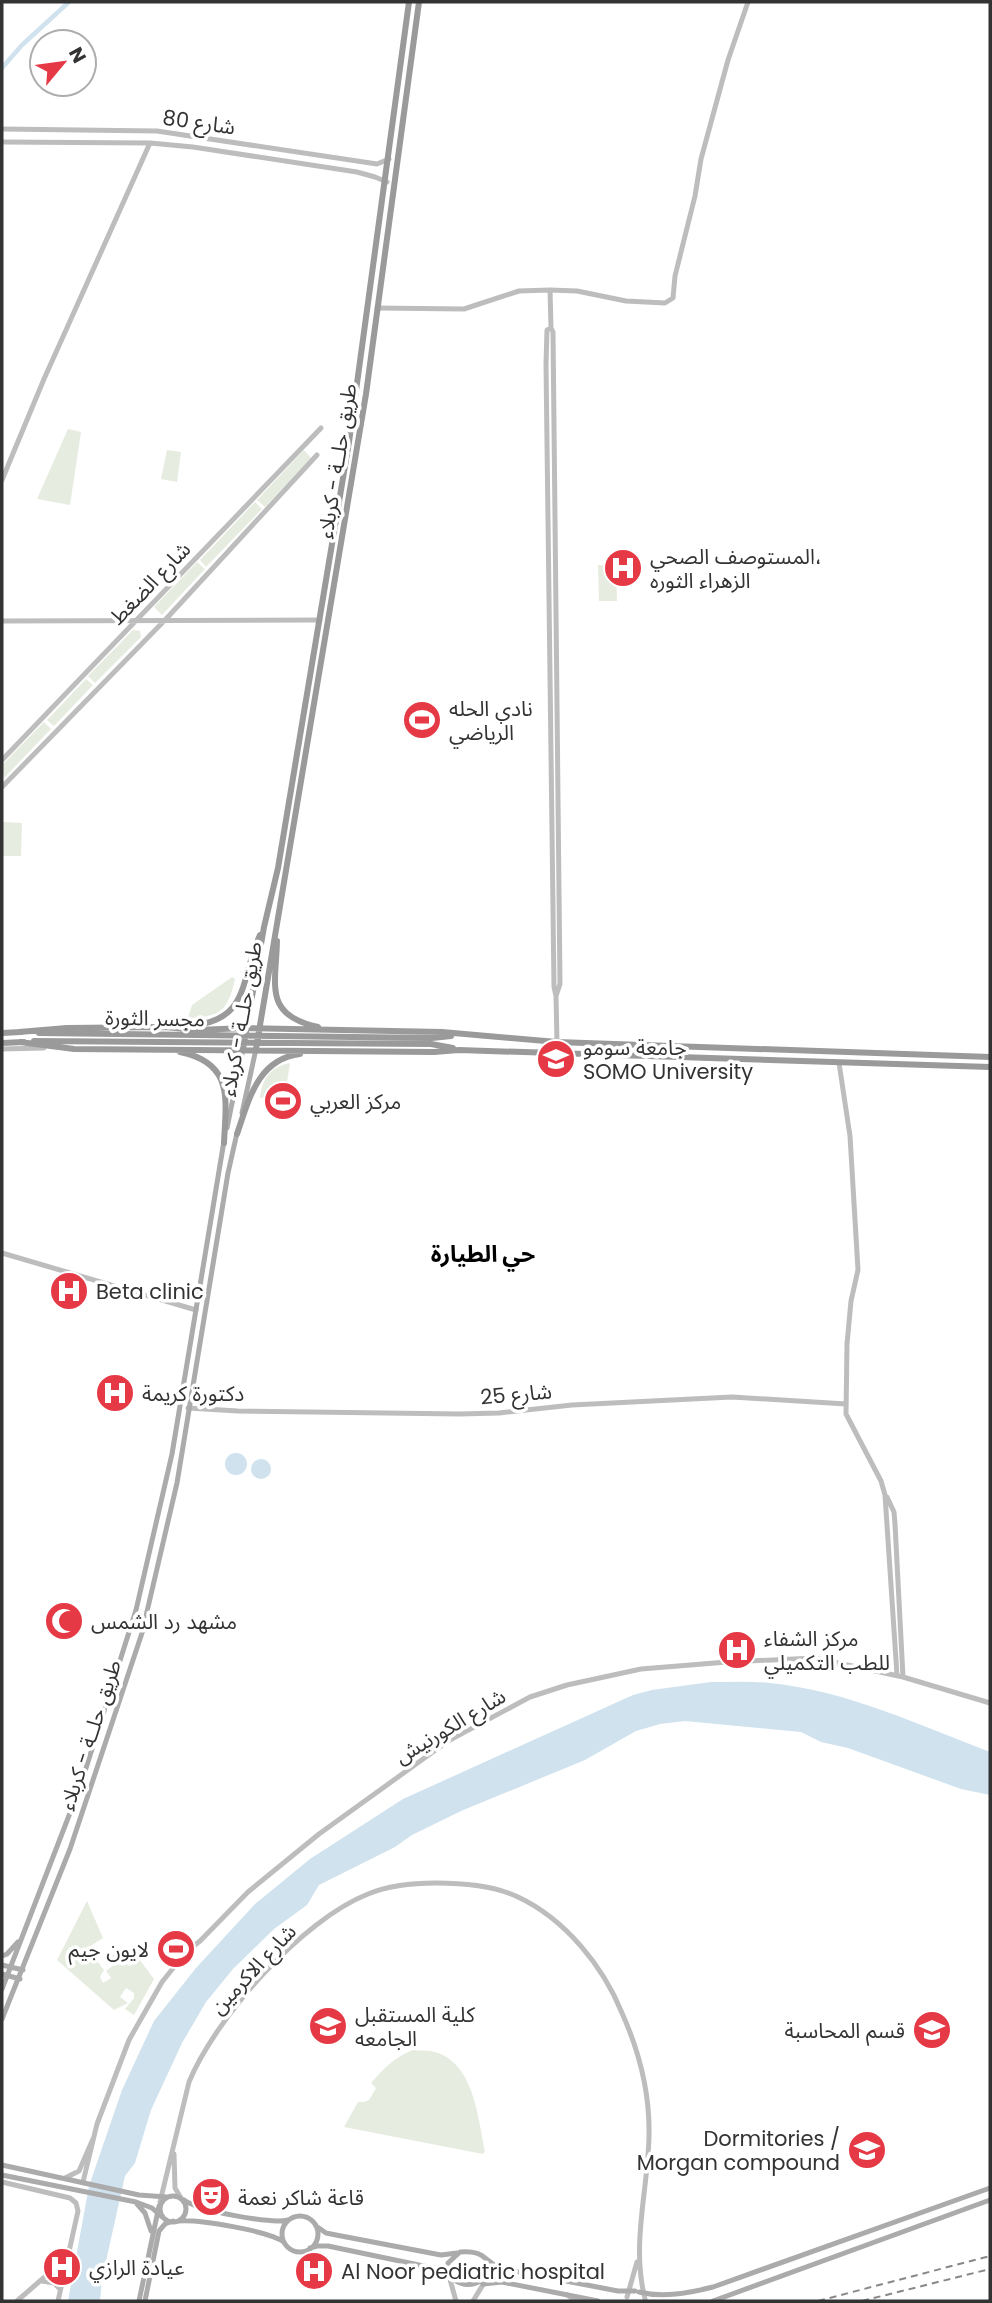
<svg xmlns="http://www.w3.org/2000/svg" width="992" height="2303" font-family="Poppins,'Noto Sans Arabic',sans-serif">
<rect width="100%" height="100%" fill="#fff"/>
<path fill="#e6ecdf" d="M68,429L81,432L70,505L37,499Z
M167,450L181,452L177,482L161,479Z
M304,450L311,458L265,507L257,500Z
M255,502L262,509L206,567L200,560Z
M197,562L205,569L162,615L154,607Z
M598,565H616L617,601H599Z
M133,630L140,631L141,637L95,683L88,676Z
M86,679L93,685L54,726L47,720Z
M44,722L51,729L4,778L2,765Z
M3,822L22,823L21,856H2Z
M232,977L235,979C228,1010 221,1017 188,1018L192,1005Z
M290,1063L285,1095L260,1098C262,1079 270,1067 290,1063Z
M87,1901L103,1938L87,1948L104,1970L100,1977L103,1983L111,1978L106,1971L115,1964L110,1957L115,1953L124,1966L127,1964L130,1966L139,1959L154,1979L134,2015L125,2009L134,1998V1993L126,1988L120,1997L128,2003L114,2010L57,1960Z
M413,2050C421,2051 429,2050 435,2052C474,2063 478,2118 485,2151L483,2154L344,2127L358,2102H364L369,2100L376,2088L371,2083C384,2068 395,2057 413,2050Z"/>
<path fill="#cfe2ee" d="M225 1464a11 11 0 1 1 22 0a11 11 0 1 1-22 0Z
M251 1469a10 10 0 1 1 20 0a10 10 0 1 1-20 0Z
M711,1682C731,1682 751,1681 770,1683C848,1691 919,1725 990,1752V1795L961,1789L848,1748L821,1742L801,1732L685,1721L660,1724L636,1731L585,1760L461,1811L412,1835L395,1847L319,1885L307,1905L274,1929L233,1969L206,2002L182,2043L151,2110L135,2163L125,2176L102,2279L100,2301H68L89,2186L122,2090L154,2021L196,1968L255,1904L310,1859L403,1799L633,1695L652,1690Z"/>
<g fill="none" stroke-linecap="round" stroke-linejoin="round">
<path stroke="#cfe2ee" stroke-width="4.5" d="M2,68L22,45L69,2"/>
<path stroke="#bdbdbd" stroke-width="5" d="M2,129L157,131L377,164L389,159
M2,142L150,143L193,147L357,172L375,177L387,182
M550,290L551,328L553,332L560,984L556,996
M377,308L464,309L519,291L550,290L577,291L626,301L665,303L673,298L675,276L695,196L701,159L728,60L748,2
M551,328L547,330L546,364L554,987L556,996L557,1042
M2,480L44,379L150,143
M2,621L320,620
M2,760L321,428
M2,787L166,619L317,455
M2,1049L44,1048
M839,1063L850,1136L858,1270L851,1301L847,1344L846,1414L881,1481L885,1495L897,1675
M2,1253L196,1310
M188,1408L238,1411L460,1414L499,1413L572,1405L732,1397L846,1404
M887,1497L894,1512L895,1524L903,1677
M174,2154L175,2188L181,2198
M65,2178L79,2171L93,2139
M2,2182L70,2198L76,2203L78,2211L58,2301
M83,2182L97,2124L129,2040L162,1982L186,1952L200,1941L248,1892L319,1834L448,1741L530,1697L567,1685L641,1669L727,1662L815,1658L903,1677L990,1703
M160,2202L189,2082C216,2017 302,1920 368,1894C390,1885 412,1883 436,1883C463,1883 493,1885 518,1897C565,1919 603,1966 622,2013C639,2051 650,2094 649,2136C648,2191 631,2244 645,2299
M449,2276L456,2301
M42,2281L54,2283L60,2289
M567,2295L576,2301
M627,2297L637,2262
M17,2301L56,2267L66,2253
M473,2301L484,2283"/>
<path stroke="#ababab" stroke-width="5" d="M242,1113L256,1049
M227,1128L243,1049
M2,1956L7,1954L18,1942
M2,1965L23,1970
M2,1974L20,1979
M2,1989L80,1787L136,1610L172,1454L224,1141
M2,2019L70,1849L142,1633L177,1483L228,1173L237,1133
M2,2165L139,2195L167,2197
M2,2175L136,2202L152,2208L162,2217
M160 2209a13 13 0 1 1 26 0a13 13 0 1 1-26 0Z
M184,2200C199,2211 270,2224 288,2220
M137,2204L145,2213L151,2231
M282 2234a18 18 0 1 1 36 0a18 18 0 1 1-36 0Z
M178,2221C198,2219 269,2231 284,2242
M316,2226L326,2233L336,2235L441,2255L457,2253
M310,2248L317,2246H328L438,2269L450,2276
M460,2252C511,2248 485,2303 451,2278L448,2263Z
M485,2258L498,2268L618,2291H635
M483,2284L502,2282L598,2301
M639,2292C663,2298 689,2293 713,2287L990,2188
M139,2301L159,2206
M145,2301L159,2231L165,2224L173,2221
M713,2301L990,2200"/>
<path stroke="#9a9a9a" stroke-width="6" d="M277,941C276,985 263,1015 318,1027
M188,1026C251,1021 239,981 260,935
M19,1032L67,1028L165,1027L197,1030L246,1028L442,1032L557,1042L990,1057
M2,1033L21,1032
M39,1033L432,1038L451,1036
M34,1041L431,1044L453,1048
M20,1042L74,1049L434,1052L459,1050L990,1067
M2,1043L24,1042
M243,1049L264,927L278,868L349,442L409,2
M256,1049L366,394L419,2
M180,1052C234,1063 226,1099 224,1143
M237,1134C249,1099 258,1059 300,1054"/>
<path stroke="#888" stroke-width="2" stroke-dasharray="7 5" stroke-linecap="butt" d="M818,2301L990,2256
M862,2301L990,2269"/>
</g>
<defs>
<symbol id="hospital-disc" viewBox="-11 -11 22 22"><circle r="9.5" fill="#e63946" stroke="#fff"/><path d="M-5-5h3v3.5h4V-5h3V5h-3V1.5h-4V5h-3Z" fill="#fff"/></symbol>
<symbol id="stadium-disc" viewBox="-11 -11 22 22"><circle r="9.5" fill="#e63946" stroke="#fff"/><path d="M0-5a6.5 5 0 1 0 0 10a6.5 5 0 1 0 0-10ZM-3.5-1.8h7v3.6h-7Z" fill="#fff"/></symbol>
<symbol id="university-disc" viewBox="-11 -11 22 22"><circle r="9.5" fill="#e63946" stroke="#fff"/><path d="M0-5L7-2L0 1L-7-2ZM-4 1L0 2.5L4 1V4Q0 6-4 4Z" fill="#fff"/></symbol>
<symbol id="mosque-disc" viewBox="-11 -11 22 22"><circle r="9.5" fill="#e63946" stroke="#fff"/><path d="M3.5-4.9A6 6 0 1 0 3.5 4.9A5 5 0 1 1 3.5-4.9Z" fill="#fff"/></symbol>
<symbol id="theatre-disc" viewBox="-11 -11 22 22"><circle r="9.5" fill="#e63946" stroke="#fff"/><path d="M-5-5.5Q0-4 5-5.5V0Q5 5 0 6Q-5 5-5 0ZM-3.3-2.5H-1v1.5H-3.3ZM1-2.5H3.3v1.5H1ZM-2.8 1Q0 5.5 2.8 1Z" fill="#fff"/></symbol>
</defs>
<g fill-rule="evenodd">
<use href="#hospital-disc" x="601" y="546" width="44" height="44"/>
<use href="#stadium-disc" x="400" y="698" width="44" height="44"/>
<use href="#university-disc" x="534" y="1037" width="44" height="44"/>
<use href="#stadium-disc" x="261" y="1079" width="44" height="44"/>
<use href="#hospital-disc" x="47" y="1269" width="44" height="44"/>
<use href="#hospital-disc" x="93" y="1371" width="44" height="44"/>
<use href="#mosque-disc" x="42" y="1599" width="44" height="44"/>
<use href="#hospital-disc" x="715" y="1628" width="44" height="44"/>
<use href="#stadium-disc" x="154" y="1927" width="44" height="44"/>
<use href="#university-disc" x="306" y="2004" width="44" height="44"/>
<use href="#university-disc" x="910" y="2008" width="44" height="44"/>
<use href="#university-disc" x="845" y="2128" width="44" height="44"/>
<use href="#theatre-disc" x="189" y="2175" width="44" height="44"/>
<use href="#hospital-disc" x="40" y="2245" width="44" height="44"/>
<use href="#hospital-disc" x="292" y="2249" width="44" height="44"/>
</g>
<g text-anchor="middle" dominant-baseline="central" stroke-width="7" stroke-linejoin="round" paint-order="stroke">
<g font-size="21" fill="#333" stroke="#fff">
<text transform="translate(199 122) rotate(8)">شارع 80</text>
<text transform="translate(337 461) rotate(-81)">طريق حلــة - كربلاء</text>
<text transform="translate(150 583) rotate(-46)">شارع الضغط</text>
<text transform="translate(155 1018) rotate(1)">مجسر الثورة</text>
<text transform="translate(241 1019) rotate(-80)">طريق حلــة - كربلاء</text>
<text transform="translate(516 1394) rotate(-5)">شارع 25</text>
<text transform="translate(450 1726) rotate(-31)">شارع الكورنيش</text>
<text transform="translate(90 1735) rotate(-72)">طريق حلــة - كربلاء</text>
<text transform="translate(253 1969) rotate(-47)">شارع الاكرمين</text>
</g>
<g font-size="21" fill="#333" stroke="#fff" text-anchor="start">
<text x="650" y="556">المستوصف الصحي،<tspan x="650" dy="24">الزهراء الثوره</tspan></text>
<text x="449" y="708">نادي الحله<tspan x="449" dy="24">الرياضي</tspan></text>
<text x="583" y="1047">جامعة سومو<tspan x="583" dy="24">SOMO University</tspan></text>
<text x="310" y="1101">مركز العربي</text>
<text x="96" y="1291">Beta clinic</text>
<text x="142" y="1393">دكتورة كريمة</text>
<text x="91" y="1621">مشهد رد الشمس</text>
<text x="764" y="1638">مركز الشفاء<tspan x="764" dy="24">للطب التكميلي</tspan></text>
<text x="149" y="1949" text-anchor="end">لايون جيم</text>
<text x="355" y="2014">كلية المستقبل<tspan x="355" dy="24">الجامعه</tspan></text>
<text x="905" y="2030" text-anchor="end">قسم المحاسبة</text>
<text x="840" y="2138" text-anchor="end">Dormitories /<tspan x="840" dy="24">Morgan compound</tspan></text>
<text x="238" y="2197">قاعة شاكر نعمة</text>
<text x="89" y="2267">عيادة الرازي</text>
<text x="341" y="2271">Al Noor pediatric hospital</text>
</g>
<g font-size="23" font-weight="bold" fill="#000" stroke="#fff">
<text x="483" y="1254">حي الطيارة</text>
</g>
</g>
<rect width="992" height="2303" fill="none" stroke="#333333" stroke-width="7"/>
<g transform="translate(63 63) rotate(61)"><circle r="33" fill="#ffffff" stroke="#adadad" stroke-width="2"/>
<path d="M0-5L12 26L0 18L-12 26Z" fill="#e63946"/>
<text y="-10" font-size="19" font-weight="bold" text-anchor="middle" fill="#333333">N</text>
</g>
</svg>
